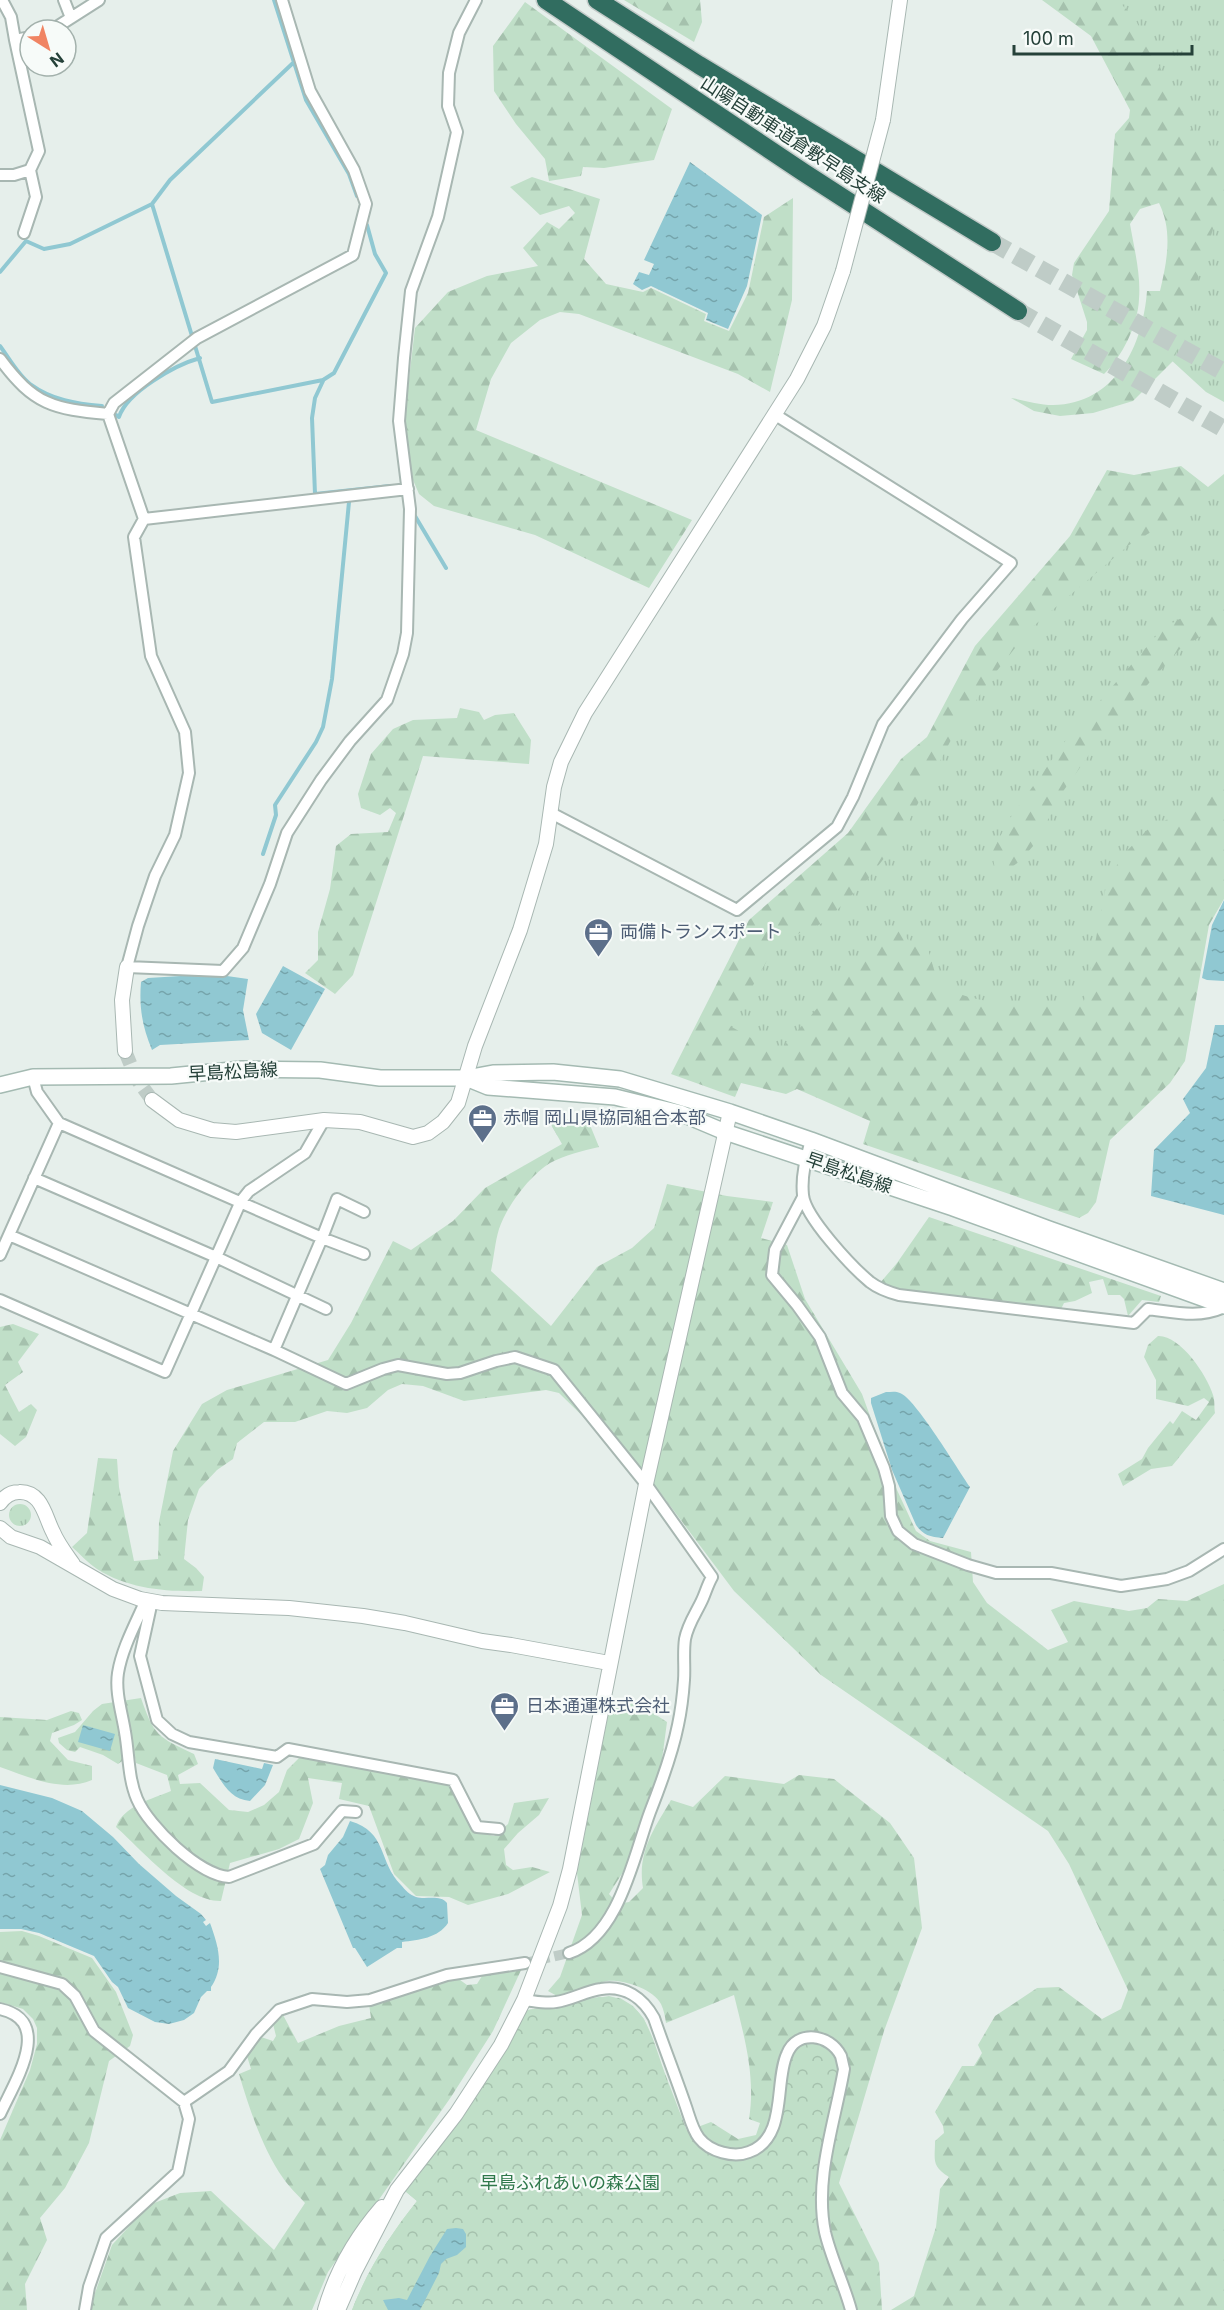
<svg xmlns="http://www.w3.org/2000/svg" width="1224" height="2310" font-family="Inter,'Noto Sans JP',sans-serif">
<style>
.grass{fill:url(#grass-tufts)}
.forest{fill:url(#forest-firs)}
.park{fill:url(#park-crowns)}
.water{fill:url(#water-ripples)}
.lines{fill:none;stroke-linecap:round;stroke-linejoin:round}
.stream{stroke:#90c8d2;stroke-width:4}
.minor-tunnel{stroke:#bfccc7;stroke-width:10;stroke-dasharray:10 5;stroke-linecap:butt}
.tertiary-tunnel{stroke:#bfccc7;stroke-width:14;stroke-dasharray:14 7;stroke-linecap:butt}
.motorway-tunnel{stroke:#bfccc7;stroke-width:18;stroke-dasharray:18 9;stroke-linecap:butt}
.minor-casing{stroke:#a8b7b2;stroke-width:14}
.tertiary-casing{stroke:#a8b7b2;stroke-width:16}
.secondary-casing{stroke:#a4bab2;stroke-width:18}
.motorway-casing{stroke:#c2cac8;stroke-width:21}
.minor{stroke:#fff;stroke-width:10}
.tertiary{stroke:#fff;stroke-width:14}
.secondary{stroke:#fff;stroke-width:15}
.motorway{stroke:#316d60;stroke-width:18}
.tertiary-bridge-casing{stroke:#a8b7b2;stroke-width:16;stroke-linecap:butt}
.tertiary-bridge{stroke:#fff;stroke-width:14}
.labels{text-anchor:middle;stroke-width:4.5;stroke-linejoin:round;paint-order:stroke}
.street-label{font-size:18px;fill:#254139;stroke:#f7fbf9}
.service-label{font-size:18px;fill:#4e5e75;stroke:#f7fbf9;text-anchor:start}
.park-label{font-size:18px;fill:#2f784b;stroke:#f7fbf9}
</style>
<defs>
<pattern id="grass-tufts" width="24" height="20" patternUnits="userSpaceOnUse" patternTransform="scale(1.5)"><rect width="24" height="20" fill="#c0dfc8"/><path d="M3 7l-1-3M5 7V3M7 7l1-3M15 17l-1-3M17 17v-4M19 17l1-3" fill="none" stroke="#a5c1ad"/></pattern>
<pattern id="forest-firs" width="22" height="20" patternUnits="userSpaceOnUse" patternTransform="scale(1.5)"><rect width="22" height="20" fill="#c0dfc8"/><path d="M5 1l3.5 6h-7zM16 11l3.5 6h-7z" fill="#a5c1ad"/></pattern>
<pattern id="park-crowns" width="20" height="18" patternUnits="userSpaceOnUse" patternTransform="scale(1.5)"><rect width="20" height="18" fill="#c0dfc8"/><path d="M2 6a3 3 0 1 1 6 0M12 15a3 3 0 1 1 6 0" fill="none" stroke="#a5c1ad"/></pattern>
<pattern id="water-ripples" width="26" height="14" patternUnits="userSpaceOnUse" patternTransform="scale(1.5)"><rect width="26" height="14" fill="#90c8d2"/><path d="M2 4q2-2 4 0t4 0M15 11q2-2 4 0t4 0" fill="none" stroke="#75a4ab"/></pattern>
</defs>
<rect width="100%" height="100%" fill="#e6efeb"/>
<path class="grass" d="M 1111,0 L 1224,0 L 1224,402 L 1206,392 L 1170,359 L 1219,192 Z
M 1224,486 L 1224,791 L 1086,1003 L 778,1056 L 726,1027 L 775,941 L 948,737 L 984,682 L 1028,627 L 1128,543 Z
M9 1515a11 11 0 1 1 22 0a11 11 0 1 1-22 0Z"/>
<path class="forest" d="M 624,0 L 700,0 L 702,22 L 694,42 Z
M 1042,0 L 1117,0 L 1134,17 L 1192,130 L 1220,169 L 1224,192 L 1174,360 L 1133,401 L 1093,413 L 1060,416 L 1034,411 L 1011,398 C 1024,400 1039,405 1053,405 C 1116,404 1143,345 1147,291 L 1160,291 C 1167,262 1173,231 1159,203 L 1140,209 L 1130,224 C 1134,248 1141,274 1139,299 C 1138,325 1122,357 1104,374 L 1071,359 L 1087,330 L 1087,322 L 1072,275 L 1074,263 L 1109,211 L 1115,134 L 1129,118 L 1130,110 L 1091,36 Z
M 525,2 L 672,109 L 654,160 L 604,168 L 583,167 L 581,176 L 549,181 L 545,159 L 516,124 L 494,91 L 493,46 Z
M 532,177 L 600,199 L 584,259 L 606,284 L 643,292 L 651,288 L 706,314 L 704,321 L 729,331 L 748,293 L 764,217 L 793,198 L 792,300 L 770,392 L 738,374 L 579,314 L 560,312 L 540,320 L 511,343 L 491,379 L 476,430 L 692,520 L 649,588 L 535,535 L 434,506 L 419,494 L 413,480 L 404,422 L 415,328 L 448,292 L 487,276 L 538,266 L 523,248 L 547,222 L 559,229 L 575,213 L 569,206 L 540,215 L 510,187 Z
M 1181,466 L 1208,487 L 1224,474 L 1224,489 L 1129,545 L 1030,629 L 988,682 L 952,738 L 900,838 L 867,880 L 825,922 L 777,943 L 730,1026 L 778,1053 L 890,925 L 902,930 L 908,940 L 927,946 L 939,986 C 985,1007 1034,1009 1084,1001 L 1107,881 L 1124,854 L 1147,830 L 1212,796 L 1224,788 L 1224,899 L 1209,925 L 1185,1061 L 1170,1083 L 1110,1140 L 1096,1202 L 1088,1213 L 1079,1218 L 863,1144 L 870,1121 L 797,1089 L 786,1094 L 741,1083 L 735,1097 L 671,1074 L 749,920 L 848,833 L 901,759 L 927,737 L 975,646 L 1070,536 L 1107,470 L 1134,475 Z
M 1224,595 L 1224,622 L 1180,649 L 1108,728 L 1064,790 L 1034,845 L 1020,861 L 1005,872 L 995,869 L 992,853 L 1008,821 L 1066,740 L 1163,628 Z
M 460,708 L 479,712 L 484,720 L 495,715 L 514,713 L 531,740 L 529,764 L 423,756 L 353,975 L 335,994 L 305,973 L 318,960 L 318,932 L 330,889 L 336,846 L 351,834 L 388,832 L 396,813 L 390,808 L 380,815 L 361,808 L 358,794 L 371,754 L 393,729 L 413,720 L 457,718 Z
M 545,1114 L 590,1125 L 599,1147 C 582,1151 565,1155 550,1163 C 529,1176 507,1206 499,1229 C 495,1242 494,1257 491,1271 L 551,1326 L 597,1267 L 632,1248 L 654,1228 L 667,1184 L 727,1196 L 773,1202 L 761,1238 L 787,1245 L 805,1299 L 862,1394 L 897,1490 L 916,1531 L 930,1541 L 971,1552 L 973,1582 L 987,1603 L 1048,1650 L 1068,1642 L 1051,1610 L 1074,1601 L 1129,1611 L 1147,1608 L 1158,1599 L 1187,1601 L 1224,1584 L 1224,2310 L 891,2310 L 914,2296 L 936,2227 L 940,2189 L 949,2177 C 931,2166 935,2160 935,2141 L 944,2133 L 943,2126 L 935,2112 L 962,2066 L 974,2066 L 982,2053 L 978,2045 L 995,2016 L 1037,1988 L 1059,1987 L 1102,2019 L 1121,2009 L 1128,1990 L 1069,1864 L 1048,1831 L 821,1675 L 734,1591 L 659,1491 L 559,1393 L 546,1390 L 464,1401 L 423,1386 L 402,1384 L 388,1390 L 367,1408 L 347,1413 L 327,1411 L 295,1422 L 264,1422 L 237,1443 L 233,1459 L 217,1470 L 199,1489 L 188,1520 L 184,1559 L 196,1568 L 204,1577 L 202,1591 C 167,1592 128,1589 97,1569 C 88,1563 80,1554 72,1547 L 87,1533 L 98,1458 L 117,1459 L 119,1487 L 134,1561 L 158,1559 L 159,1522 L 173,1451 L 202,1404 L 227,1390 L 328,1360 L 351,1323 L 393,1241 L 411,1250 L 453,1221 L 485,1188 L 562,1144 Z
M 929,1217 L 1161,1296 L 1159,1302 L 1142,1300 L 1128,1316 L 1124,1299 L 1120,1295 L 1108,1295 L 1103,1279 L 1089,1282 L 1092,1293 L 1075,1301 L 1064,1303 L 1061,1309 L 890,1289 L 880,1283 L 897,1263 Z
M 13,1324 L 39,1334 L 18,1362 L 23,1372 L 5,1385 L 19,1412 L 31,1404 L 37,1410 L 26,1437 L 15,1446 L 0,1434 L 0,1327 Z
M 1158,1336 C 1180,1335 1207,1375 1213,1395 C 1215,1400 1214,1408 1215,1413 L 1172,1466 L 1151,1469 L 1123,1486 L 1118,1474 L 1142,1459 L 1148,1448 L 1170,1421 L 1173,1424 L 1182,1411 L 1196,1420 L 1209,1402 L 1204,1398 L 1188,1406 L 1156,1399 L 1156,1380 L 1144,1357 L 1148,1345 Z
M 141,1698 C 154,1736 158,1737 194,1754 L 198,1764 L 178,1775 L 180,1784 L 200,1783 L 229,1810 L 248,1812 L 264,1805 L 279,1792 L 287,1770 L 300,1757 L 449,1781 L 474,1831 L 494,1836 L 508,1824 L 514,1803 L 549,1798 L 539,1815 L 518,1833 L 504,1849 L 506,1865 L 513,1870 L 532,1867 L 550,1872 L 508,1894 L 468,1905 L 449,1897 L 416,1896 L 394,1874 L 369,1806 L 339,1799 L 342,1783 L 308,1778 L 313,1803 L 299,1839 L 279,1849 L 230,1863 L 221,1901 C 186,1902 142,1850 116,1827 C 123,1806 152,1799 171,1791 L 167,1775 L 136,1763 L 131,1735 L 121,1736 L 125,1759 L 118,1764 L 103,1755 L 80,1747 L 75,1752 L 67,1750 L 59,1743 L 58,1738 L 75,1732 L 93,1711 L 102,1704 Z
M 636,1702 L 667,1722 L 661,1767 L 639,1827 L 632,1858 L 609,1894 L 618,1904 L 629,1902 L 643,1888 C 637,1852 654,1829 671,1800 L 693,1807 L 725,1776 L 784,1784 L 799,1775 L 834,1779 L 890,1823 L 914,1858 L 922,1928 L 884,2031 L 839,2183 L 879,2263 L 882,2310 L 352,2310 C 368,2269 390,2235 417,2201 L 405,2191 L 479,2092 L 528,2010 L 599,1997 L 620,1998 L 633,2006 L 644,2019 L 687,2131 L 711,2122 L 738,2139 L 756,2135 L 760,2123 L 749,2119 C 756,2076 744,2036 734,1995 L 666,2023 C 665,2017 664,2010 661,2004 C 653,1989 623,1979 607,1981 C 590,1984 574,1994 557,1996 L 548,1991 L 560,1977 L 582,1915 L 577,1873 L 609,1710 Z
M 71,1711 L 79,1713 L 82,1720 L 74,1725 L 52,1733 L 50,1741 L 68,1760 L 92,1766 L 92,1780 C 62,1793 29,1777 0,1767 L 0,1717 L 47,1720 Z
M 22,1931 L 39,1936 L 92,1958 L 116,1992 L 133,2035 L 130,2046 L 109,2061 L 89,2143 L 65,2188 L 40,2218 L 47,2240 L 25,2284 L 27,2310 L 0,2310 L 0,2140 L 30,2070 L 37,2044 L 37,2028 L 33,2019 L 23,2009 L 0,2002 L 0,1932 Z
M 522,1968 L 493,2031 L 451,2097 L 328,2272 L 312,2310 L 89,2310 L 112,2245 L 149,2205 L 180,2193 L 211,2191 L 274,2250 L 305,2203 C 298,2195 289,2187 283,2178 C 263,2150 249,2108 239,2074 L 251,2069 L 247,2056 L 261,2037 L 273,2041 L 276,2036 L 273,2024 L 283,2015 L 298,2043 L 339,2026 L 371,2018 L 369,2004 L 456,1977 L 467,1985 L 477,1984 L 482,1976 Z"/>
<path class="park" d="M 609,1996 C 622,1999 632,2004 640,2014 C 666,2046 673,2158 724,2158 C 730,2158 737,2155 742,2154 C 749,2152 758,2152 764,2148 C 781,2137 785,2102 786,2084 C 787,2075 786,2062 792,2053 C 807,2031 835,2045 838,2067 L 818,2196 L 847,2310 L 352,2310 C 368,2269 390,2235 417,2201 L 405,2191 L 479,2092 L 525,2012 L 528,2010 Z"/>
<path class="water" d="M 690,162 L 762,215 L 747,286 L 728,329 L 706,320 L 708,313 L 651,286 L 642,290 L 633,284 L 639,272 L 649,275 L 654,264 L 644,260 Z
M 1224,900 L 1224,981 L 1207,980 L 1202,978 L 1212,925 Z
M 283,966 L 325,989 L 291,1050 L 262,1033 L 256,1014 Z
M 213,974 L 248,979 L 243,1010 L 249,1040 L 160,1045 L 152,1050 C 142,1026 139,1007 141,982 L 148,978 Z
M 1215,1025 L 1224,1025 L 1224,1215 L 1151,1196 L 1154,1150 L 1190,1113 L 1183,1099 L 1206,1068 Z
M 886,1392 C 891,1392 896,1391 900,1393 C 915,1398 958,1470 970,1487 L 943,1538 C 930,1537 923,1535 916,1525 L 892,1470 L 871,1403 L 871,1398 Z
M 83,1725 L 115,1734 L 110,1751 L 78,1742 Z
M 215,1759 L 262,1769 L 264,1763 L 273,1765 L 265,1785 L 250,1801 C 230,1799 223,1784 213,1768 Z
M 0,1785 L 52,1798 L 82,1811 L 113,1837 L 139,1864 L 176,1896 L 201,1914 L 206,1920 L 203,1922 L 206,1926 L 210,1923 C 218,1945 225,1967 211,1987 L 211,1991 L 207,1991 L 201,1997 L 194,2013 L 184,2020 L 169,2024 L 155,2022 L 128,2008 L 118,1987 L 112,1982 L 94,1956 L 39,1933 L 21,1929 L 0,1929 Z
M 350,1821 C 388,1832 378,1862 401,1885 C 405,1890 410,1895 416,1897 C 426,1900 440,1894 447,1903 L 448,1923 C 438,1938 419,1940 402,1942 L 402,1948 L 397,1948 L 367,1967 L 355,1948 L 353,1948 L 320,1869 L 325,1865 L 328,1855 L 343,1837 Z
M 456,2228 L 463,2229 L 466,2234 L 466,2247 L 457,2255 L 446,2259 L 441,2264 L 439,2273 L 420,2310 L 388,2310 L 383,2300 L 399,2298 L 407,2300 L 430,2256 L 447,2229 Z"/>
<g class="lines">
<path class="stream" d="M 274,0 L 306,100 L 349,174 L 357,196
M 152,204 L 212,402 L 323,380 L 334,373 L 386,273 L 375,254 L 367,225
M 0,272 L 26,241 L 44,249 L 70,244 L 152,204 L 170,180 L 293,63
M 0,346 C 9,358 18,375 30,384 C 52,400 76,404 102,406
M 323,381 L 315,398 L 312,418 L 315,494 L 390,486
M 116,415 L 119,417 C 127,392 175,365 200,358
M 415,516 L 446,568
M 263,854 L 276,815 L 275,805 L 316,742 L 323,727 L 332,679 L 349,502"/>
<path class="minor-tunnel" d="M 525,1963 L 569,1953"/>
<path class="tertiary-tunnel" d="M 125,1051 L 136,1078 L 152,1100"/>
<path class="motorway-tunnel" d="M 992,242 L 1224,372
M 1018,311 L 1224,429"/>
<defs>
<path id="minor" d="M 2,0 L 11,17 L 15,40 L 30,37
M 64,0 L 71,18
M 282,0 L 310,91 L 354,170 L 366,204 L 353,255 L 197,338 L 114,403 L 108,414 L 144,519 L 134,537 L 151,656 L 185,732 L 189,773 L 175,835 L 155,876 L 138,926 L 127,967 L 223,971 L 243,948 L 270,884 L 287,833 L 321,780 L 350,741 L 387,700 L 403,654 L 407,633 L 410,509 L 399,421 L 404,358 L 411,291 L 438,217 L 457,132 L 448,106 L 449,73 L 459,33 L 476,0
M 52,30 L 99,0
M 0,175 L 14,175 L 30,170 L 39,151 L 15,40
M 24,233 L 36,197 L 30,170
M 0,359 C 34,405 53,409 108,414
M 144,519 L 408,489
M 551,813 L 737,910 L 837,827 L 853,797 L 883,724 L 962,619 L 1011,563 L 774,414
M 33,1077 L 37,1092 L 59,1123 L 322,1238 L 274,1350
M 811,1140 C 806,1158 801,1176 803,1195 C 805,1217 852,1267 870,1282 C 879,1289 888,1292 899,1295 L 1134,1323 L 1148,1309 C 1173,1312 1200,1319 1224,1307
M 34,1178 L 216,1257 L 326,1309
M 803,1197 L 775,1250 L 772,1275 L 797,1305 L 820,1337 L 842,1393 L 863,1418 L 884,1468 L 889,1486 L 891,1516 L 898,1531 L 914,1544 L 968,1565 L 996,1573 L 1051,1573 L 1121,1586 L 1167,1579 L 1189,1571 L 1224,1549
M 9,1235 L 274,1350 L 346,1384 L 383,1369 L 398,1365 L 447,1374 L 460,1373 L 496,1361 L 515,1357 L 554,1370 L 646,1484 L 712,1577 C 708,1584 706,1591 703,1598 C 697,1612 688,1623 685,1639 C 683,1653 685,1667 684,1680 C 683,1695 681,1711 678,1725 C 672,1755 661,1784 650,1812 C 634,1855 619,1937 569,1953
M 364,1254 L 322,1238 L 337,1199 L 364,1212
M 0,1255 L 59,1123
M 0,1300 L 165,1372 L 241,1201 L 249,1191 L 305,1153 L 324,1120
M 146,1600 C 136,1623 122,1648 118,1673 C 115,1692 122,1713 125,1732 C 129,1754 128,1778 137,1799 C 149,1827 199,1875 229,1877 L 314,1844 L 342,1811 L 356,1812
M 152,1601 L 140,1656 L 157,1720 L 172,1734 L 189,1742 L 277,1757 L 288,1749 L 453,1780 L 477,1827 L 499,1829
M 0,1967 L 62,1984 L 75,1996 L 94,2031 L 184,2102 L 189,2119 L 178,2172 L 106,2238 L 89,2287 L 85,2310
M 524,2000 C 534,2001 546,2004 556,2002 C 571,2000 586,1991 601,1989 C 625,1985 643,1998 654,2018 C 664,2047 675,2075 685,2104 C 689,2115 692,2129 699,2138 C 710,2152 734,2158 749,2152 C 788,2138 774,2082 787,2054 C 797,2029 830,2034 841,2056 C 842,2060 843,2065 844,2069 C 835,2122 814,2178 825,2232 C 831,2258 844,2284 851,2310
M 0,2009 C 55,2021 14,2083 0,2114
M 184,2102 L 229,2071 L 256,2034 L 279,2010 L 312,1999 L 347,2002 L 370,2000 L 447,1975 L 525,1963"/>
<path id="tertiary" d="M 883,120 L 900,0
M 125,1051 L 122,1000 L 127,967
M 152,1100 L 179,1120 L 212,1130 L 236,1132 L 324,1120 L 360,1122 L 413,1137 L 428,1133 L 443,1122 L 458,1103 L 475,1046 L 520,930 L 546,844 L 554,787 L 561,762 L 585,713 L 797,379 L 824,326 L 843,271
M 0,1503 C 5,1496 11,1492 19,1492 C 42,1491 45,1517 53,1532 C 58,1544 66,1554 73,1564
M 0,1528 L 11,1537 L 40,1547 L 113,1589 L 140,1599 L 162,1603 L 289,1608 L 363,1616 L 405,1623 L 482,1641 L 511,1645 L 609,1663
M 325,2310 C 336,2271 356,2237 382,2207
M 338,2310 L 355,2271 L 397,2190 L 456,2114 L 501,2045 L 524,2000 L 560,1906 L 570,1869 L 646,1484 L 730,1112"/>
<path id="secondary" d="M 466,1078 L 488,1087 L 615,1097 L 680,1113 L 725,1132 L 953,1208 L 1224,1306
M 0,1085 L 33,1077 L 171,1076 L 242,1069 L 320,1070 L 380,1078 L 466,1078 L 493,1073 L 553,1072 L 620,1079 L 730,1112 L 811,1140 L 1049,1229 L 1224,1291"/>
<path id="motorway" d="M 546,0 L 803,172 L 1018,311
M 597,0 L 699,65 L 992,242"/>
</defs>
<use href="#minor" class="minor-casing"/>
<use href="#tertiary" class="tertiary-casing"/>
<use href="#secondary" class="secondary-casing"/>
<use href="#motorway" class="motorway-casing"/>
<use href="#minor" class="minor"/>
<use href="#tertiary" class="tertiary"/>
<use href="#secondary" class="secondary"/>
<use href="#motorway" class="motorway"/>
<defs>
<path id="tertiary-bridge" d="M 843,271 L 883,120"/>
</defs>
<use href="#tertiary-bridge" class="tertiary-bridge-casing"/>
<use href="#tertiary-bridge" class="tertiary-bridge"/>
</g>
<defs>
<symbol id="office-pin" viewBox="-11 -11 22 30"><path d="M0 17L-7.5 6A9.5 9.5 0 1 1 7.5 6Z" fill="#5c6f8a" stroke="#f7fbf9"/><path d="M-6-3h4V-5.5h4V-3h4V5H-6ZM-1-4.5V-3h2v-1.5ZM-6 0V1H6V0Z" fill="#fff"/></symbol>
</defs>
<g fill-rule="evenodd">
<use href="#office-pin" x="582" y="916" width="33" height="45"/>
<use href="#office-pin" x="466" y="1102" width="33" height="45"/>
<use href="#office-pin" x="488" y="1690" width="33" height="45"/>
</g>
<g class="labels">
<g class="street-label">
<text transform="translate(793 140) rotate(33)" y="6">山陽自動車道倉敷早島支線</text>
<text transform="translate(233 1072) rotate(-3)" y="6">早島松島線</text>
<text transform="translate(849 1173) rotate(19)" y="6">早島松島線</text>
</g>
<g class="service-label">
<text x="620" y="938">両備トランスポート</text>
<text x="503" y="1124">赤帽 岡山県協同組合本部</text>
<text x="526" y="1712">日本通運株式会社</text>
</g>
<g class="park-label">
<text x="570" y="2189">早島ふれあいの森公園</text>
</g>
</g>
<g transform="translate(48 48) rotate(143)"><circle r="28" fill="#f7fbf9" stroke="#a3b1ac" stroke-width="1.5"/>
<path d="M0-4.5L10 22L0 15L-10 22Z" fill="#f08463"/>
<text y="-9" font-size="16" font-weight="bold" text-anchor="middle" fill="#254139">N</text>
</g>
<path d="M1014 45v9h178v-9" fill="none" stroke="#254139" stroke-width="3"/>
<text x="1023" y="45" font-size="18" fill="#254139" stroke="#f7fbf9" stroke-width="4.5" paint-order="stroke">100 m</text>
</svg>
